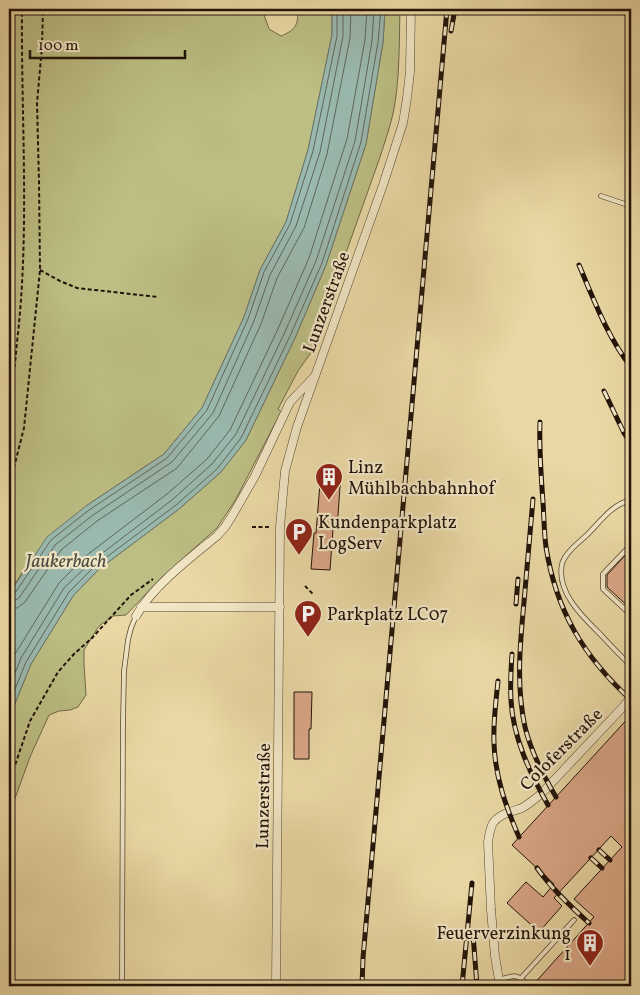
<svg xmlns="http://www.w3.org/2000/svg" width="640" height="995" font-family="Vollkorn,serif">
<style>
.green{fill:#bcbe83;stroke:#6f6846}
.water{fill:#9ab9af;stroke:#6a776d}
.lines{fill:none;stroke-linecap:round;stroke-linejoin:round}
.shore{stroke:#5e665c;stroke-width:1}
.building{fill:#dba787;stroke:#221309}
.lane-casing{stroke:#544430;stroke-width:5.5}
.street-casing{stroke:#544430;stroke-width:9}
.path{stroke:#221309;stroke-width:2;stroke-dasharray:4 2.5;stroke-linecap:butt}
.lane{stroke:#f1e6c5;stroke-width:4}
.street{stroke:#f1e6c5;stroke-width:8}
.rail-casing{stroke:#221309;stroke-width:5}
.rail{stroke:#f1e6c5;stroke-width:3;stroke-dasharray:9;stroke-linecap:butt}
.labels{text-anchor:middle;stroke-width:4.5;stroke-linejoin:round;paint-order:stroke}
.street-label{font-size:18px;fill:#221309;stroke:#f1e6c5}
.poi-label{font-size:18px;fill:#221309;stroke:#f1e6c5;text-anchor:start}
.water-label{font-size:19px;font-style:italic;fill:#4c4d43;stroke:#f1e6c5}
</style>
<rect width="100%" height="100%" fill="#ead9a6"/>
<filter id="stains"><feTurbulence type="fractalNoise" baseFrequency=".004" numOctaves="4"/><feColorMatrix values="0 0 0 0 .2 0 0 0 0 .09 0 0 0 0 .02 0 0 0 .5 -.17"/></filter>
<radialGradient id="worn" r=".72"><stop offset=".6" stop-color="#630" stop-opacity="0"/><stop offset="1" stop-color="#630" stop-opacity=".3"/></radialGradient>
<path class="green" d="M 10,9 L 262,9 L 269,29 L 281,36 C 296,30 299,24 297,9 L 332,9 L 332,35 L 308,150 L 286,222 L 260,270 L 244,317 L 202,408 L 164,454 L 86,506 L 23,571 L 9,594 L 9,293 L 12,238 L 9,120 Z
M 385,9 L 400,9 C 399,44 400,80 393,114 C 389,130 384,145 379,160 L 310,354 L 298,371 L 278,409 L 281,412 L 236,499 L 217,528 L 162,577 L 126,615 L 113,616 L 99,626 L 84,650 L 84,664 L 86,695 L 78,707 L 70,710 L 59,711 L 49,715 L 30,757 L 9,815 L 9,718 L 31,664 L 73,596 L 99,569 L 179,509 L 221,472 L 246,440 L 295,338 L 326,265 L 366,144 L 383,42 Z"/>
<path class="water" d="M 9,9 L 10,9 L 9,120 L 12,238 L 9,293 Z
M 332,9 L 385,9 L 383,42 L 366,144 L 326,265 L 295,338 L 246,440 L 221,472 L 179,509 L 99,569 L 73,596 L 31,664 L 9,718 L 9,594 L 47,537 L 86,506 L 164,454 L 202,408 L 244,317 L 260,270 L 286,222 L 308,150 L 332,35 Z"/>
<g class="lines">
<path class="shore" d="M 9,595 L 12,595 L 15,593 L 51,540 L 89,510 L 167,458 L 207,410 L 248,319 L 264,272 L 290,224 L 313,151 L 337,36 L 337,9
M 9,602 L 14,601 L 19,598 L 55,545 L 93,515 L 172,462 L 213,413 L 254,321 L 270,275 L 296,226 L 320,152 L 343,36 L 343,9
M 9,609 L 17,608 L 25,602 L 61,550 L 97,521 L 177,468 L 219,416 L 261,324 L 277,278 L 304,228 L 327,154 L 350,38 L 351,9
M 9,668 L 15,654 L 59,583 L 87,555 L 167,494 L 207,459 L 230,430 L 277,331 L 309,258 L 347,139 L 365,40 L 367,9
M 9,688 L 21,658 L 64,588 L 92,561 L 172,500 L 212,464 L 236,434 L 284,334 L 316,261 L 355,141 L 372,41 L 374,9
M 9,704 L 26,662 L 69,592 L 96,565 L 176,505 L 217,469 L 241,438 L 290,336 L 322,263 L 361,142 L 378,42 L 381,9"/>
</g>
<path class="building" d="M 321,471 L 341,473 L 337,529 L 333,529 L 330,570 L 311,569 L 314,533 L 316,533 Z
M 631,549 L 631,609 L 607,587 L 607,575 Z
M 294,692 L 312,692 L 311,729 L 309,729 L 309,759 L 294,759 Z
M 631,715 L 631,986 L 532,986 L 594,917 L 574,899 L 622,847 L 611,836 L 554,898 L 562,906 L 539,932 L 507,903 L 526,882 L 543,897 L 554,884 L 512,845 Z"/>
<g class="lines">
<defs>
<path id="lane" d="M 601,196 L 631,206
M 631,500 C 612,504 600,522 587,535 C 578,543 565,553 562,564 C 556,593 584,618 602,636 C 611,646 621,656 631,666
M 631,539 L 627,549 L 603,574 L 603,589 L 631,615
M 521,978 L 574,920
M 499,980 C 513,975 518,973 528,986
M 122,986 L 123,721 L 124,671 L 128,640 L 131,628 L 136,616"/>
<path id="street" d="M 141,607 L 280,607
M 136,616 C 153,586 190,558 217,536 L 225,527 L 232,516 L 255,476 L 290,402 L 315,376
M 276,986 L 280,527 L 285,471 L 297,427 L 383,185 L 403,123 L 407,98 L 410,72 L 411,9
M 500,986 L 495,956 L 491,910 L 488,842 C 489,836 490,828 493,823 C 500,813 512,812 522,808 C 529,804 535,799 541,794 L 623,707 L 631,697"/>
</defs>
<use href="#lane" class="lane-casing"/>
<use href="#street" class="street-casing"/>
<path class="path" d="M 40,270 L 60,281 L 77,288 L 158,297
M 9,406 C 13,385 15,364 17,342 C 30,232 21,120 22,9
M 9,487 L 24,428 L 40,270 L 39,182 L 37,103 L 42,47 L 43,9
M 252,527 L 270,527
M 305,586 L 313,594
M 9,783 L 30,721 L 58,672 L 74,654 L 92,638 L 131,595 L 153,579"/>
<use href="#lane" class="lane"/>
<use href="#street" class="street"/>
<defs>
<path id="rail" d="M 451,31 L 455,9
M 579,265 C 594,300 607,336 631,367
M 604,391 L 624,433 L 631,444
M 540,422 C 539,449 541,475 543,502 C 544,517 544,532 546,547 C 556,611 584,657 631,700
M 533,499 C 530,534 527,568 524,602 C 520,644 516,686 525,727 C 531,752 543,775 556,797
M 516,604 L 518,579
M 512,654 C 511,669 510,685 511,700 C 513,738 530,773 548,805
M 498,681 C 496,701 493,722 494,743 C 495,777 506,807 519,837
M 599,850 L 610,860
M 591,858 L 602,868
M 537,868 C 552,889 570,906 589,923
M 473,934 L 477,986
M 362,986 L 363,958 L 447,9
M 462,986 L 472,883"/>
</defs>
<use href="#rail" class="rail-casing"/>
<use href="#rail" class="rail"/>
</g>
<defs>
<symbol id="building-pin" viewBox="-11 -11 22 30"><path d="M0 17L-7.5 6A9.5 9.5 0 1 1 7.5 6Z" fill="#8f2418" stroke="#f1e6c5"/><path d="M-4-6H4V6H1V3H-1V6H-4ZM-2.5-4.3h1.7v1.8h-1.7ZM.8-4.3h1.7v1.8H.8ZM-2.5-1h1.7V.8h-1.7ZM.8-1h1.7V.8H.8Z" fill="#fff"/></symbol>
<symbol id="parking-pin" viewBox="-11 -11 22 30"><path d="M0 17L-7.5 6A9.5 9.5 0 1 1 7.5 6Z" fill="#8f2418" stroke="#f1e6c5"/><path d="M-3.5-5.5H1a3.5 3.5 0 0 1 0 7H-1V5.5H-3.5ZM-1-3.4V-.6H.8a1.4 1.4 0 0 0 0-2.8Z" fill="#fff"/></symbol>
</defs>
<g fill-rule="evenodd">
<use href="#building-pin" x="313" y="461" width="32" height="43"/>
<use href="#parking-pin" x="283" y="516" width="32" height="43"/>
<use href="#parking-pin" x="292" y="598" width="32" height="43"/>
<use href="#building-pin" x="574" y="927" width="32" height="43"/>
</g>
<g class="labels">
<g class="street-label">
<text transform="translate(326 302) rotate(-70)" y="6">Lunzerstraße</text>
<text transform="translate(561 749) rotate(-45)" y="6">Coloferstraße</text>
<text transform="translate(263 796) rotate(-89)" y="6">Lunzerstraße</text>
</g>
<g class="poi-label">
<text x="348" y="473">Linz<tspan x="348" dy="21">Mühlbachbahnhof</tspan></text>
<text x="318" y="528">Kundenparkplatz<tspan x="318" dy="21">LogServ</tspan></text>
<text x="327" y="620">Parkplatz LC07</text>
<text x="571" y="939" text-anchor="end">Feuerverzinkung<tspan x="571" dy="21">1</tspan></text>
</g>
<g class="water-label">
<text x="66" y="567">Jaukerbach</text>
</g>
</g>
<rect width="640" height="995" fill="none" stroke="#ead9a6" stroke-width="30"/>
<rect x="10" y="10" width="620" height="975" fill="none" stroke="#221309" stroke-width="2.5"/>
<rect x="15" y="15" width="610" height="965" fill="none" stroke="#221309"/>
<path d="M30 50v8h155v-8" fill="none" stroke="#221309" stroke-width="2.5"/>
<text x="38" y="50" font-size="15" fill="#221309" stroke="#f1e6c5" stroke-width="4" paint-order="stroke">100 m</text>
<rect width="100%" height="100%" filter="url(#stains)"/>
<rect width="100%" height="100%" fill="url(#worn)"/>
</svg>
